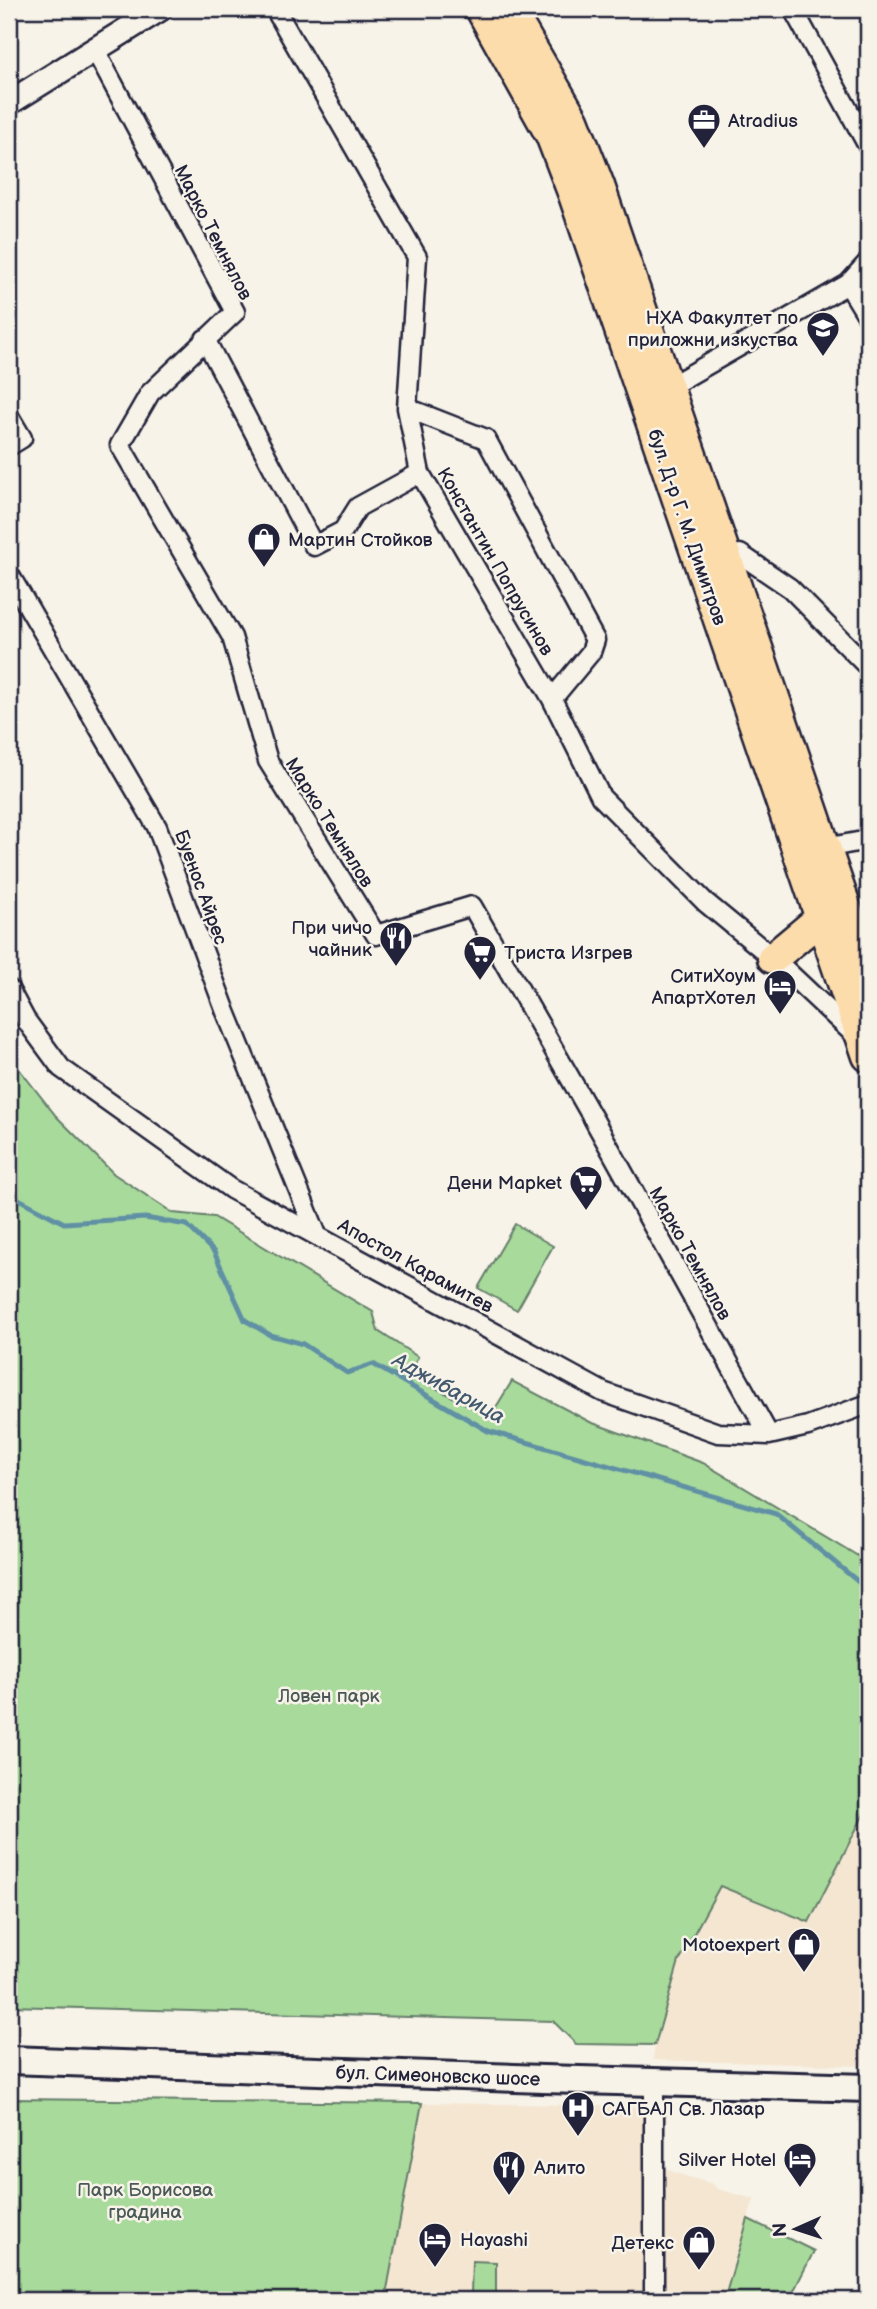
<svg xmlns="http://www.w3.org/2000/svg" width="877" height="2309" font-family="'Balsamiq Sans',sans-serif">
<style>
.built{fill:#f5e6d2}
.green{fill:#a8da9b;stroke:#657e6b;stroke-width:2}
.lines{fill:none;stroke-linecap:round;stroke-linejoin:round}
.stream{stroke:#6190a4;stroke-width:5}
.minor-casing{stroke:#22223b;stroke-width:23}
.tertiary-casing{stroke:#22223b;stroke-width:28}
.secondary-casing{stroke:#22223b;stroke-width:32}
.primary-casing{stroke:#22223b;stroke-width:35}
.minor{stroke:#f7f3e8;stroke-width:18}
.tertiary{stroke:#f7f3e8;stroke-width:23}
.secondary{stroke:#f7f3e8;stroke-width:26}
.primary{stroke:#fddcac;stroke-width:30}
.labels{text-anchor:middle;stroke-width:5;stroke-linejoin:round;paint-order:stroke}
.poi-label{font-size:19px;fill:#22223b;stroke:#f7f3e8;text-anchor:end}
.street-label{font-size:19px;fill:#22223b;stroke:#f7f3e8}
.park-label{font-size:19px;fill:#4a5958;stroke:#f7f3e8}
.water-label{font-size:21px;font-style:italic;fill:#425970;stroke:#f7f3e8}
</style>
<rect width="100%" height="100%" fill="#f7f3e8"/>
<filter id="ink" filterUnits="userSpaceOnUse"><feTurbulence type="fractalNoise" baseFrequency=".0143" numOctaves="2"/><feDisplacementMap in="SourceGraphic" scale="14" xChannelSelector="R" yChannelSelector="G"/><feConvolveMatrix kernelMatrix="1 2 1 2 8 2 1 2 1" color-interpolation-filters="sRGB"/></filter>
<g filter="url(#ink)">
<path class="built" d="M 868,1806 L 868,2066 L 653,2060 L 655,2045 L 679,1961 L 720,1886 L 809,1922 Z
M 422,2103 L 668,2106 L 662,2166 L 675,2173 L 713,2184 L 717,2189 L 754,2199 L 724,2300 L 385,2300 Z"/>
<path class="green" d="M 9,1056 L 56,1116 L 114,1174 L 173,1213 L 214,1217 L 373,1312 L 378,1331 L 418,1357 L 410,1374 L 490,1417 L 512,1381 L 590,1422 L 703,1463 L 868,1562 L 868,1806 L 809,1922 L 720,1886 L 679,1961 L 655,2045 L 576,2044 L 553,2021 L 9,2006 Z
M 515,1224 L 553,1246 L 517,1310 L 478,1288 Z
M 9,2099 L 422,2103 L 385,2300 L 9,2300 Z
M 748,2219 L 814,2251 L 789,2300 L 724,2300 Z
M 472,2261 L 496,2262 L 496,2295 L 471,2294 Z"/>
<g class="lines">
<path class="stream" d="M 9,1194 L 64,1223 L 145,1218 L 187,1225 L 214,1252 L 245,1320 L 270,1335 L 303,1344 L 347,1373 L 373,1364 L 488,1431 L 776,1514 L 861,1584 L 868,1596"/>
<defs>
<path id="minor" d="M 275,9 L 417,257 L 407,408 L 420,473 L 552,699 L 601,797 L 705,902 L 773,958 L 857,1037
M 793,9 L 868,146
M 95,50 L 235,312 L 150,393 L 120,445 L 232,637 L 268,761 L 376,935 L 472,906 L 594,1120 L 769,1435
M 848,284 L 868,317
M 205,339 L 314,546 L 343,531 L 358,507 L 420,473
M 667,388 L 848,284 L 868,262
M 407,408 L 486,439 L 595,640 L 591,652 L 552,699
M 9,416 L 22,438 L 9,446
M 726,559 L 740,554 L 790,588 L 868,667
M 9,574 L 157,827 L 226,1012 L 317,1235
M 825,848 L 868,840
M 9,989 L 25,1019 L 61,1068 L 231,1189 L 603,1392 L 718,1433 L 769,1435 L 808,1426 L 868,1404
M 654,2300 L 654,2081"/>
<path id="tertiary" d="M 9,103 L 160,9"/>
<path id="secondary" d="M 9,2060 L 543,2079 L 868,2088"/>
<path id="primary" d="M 481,9 L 551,135 L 574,195 L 868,1056
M 509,9 L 573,120 L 599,186 L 868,973
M 773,958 L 821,918"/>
</defs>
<use href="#minor" class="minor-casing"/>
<use href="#tertiary" class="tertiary-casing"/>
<use href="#secondary" class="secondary-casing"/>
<use href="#primary" class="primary-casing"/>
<use href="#minor" class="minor"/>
<use href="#tertiary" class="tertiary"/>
<use href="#secondary" class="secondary"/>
<use href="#primary" class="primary"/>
</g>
</g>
<defs>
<symbol id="office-pin" viewBox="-11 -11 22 30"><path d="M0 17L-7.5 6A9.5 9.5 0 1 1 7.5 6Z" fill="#22223b" stroke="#f7f3e8"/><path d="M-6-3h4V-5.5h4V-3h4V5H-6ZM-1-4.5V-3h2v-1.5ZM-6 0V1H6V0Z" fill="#fff"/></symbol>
<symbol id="university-pin" viewBox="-11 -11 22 30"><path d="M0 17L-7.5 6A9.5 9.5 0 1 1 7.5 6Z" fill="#22223b" stroke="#f7f3e8"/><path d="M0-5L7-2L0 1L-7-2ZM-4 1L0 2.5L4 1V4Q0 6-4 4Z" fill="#fff"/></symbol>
<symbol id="shop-pin" viewBox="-11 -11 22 30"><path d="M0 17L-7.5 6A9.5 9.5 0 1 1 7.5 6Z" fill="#22223b" stroke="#f7f3e8"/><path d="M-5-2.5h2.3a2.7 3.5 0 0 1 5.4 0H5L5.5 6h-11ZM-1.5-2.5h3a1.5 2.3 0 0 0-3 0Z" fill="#fff"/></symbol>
<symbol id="restaurant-pin" viewBox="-11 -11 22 30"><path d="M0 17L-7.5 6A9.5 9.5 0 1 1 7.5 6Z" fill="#22223b" stroke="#f7f3e8"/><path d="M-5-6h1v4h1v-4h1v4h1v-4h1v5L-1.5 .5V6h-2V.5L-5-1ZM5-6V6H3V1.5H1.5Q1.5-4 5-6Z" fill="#fff"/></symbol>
<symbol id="supermarket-pin" viewBox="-11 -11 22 30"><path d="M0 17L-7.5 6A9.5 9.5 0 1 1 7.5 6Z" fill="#22223b" stroke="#f7f3e8"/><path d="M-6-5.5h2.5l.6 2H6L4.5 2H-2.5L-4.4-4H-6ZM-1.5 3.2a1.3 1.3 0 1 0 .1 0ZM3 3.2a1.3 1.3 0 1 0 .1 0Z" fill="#fff"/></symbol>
<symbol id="hotel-pin" viewBox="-11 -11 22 30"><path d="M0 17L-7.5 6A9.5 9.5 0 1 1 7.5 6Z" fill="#22223b" stroke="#f7f3e8"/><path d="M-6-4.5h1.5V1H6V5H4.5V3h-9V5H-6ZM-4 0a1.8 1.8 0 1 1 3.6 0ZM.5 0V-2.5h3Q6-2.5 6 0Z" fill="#fff"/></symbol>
<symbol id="hospital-pin" viewBox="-11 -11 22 30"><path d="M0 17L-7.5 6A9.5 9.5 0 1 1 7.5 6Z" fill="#22223b" stroke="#f7f3e8"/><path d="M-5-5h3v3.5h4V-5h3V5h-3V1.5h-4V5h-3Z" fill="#fff"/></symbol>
</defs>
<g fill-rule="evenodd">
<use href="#office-pin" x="685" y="101" width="38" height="52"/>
<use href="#university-pin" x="804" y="309" width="38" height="52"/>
<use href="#shop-pin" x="245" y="520" width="38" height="52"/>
<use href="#restaurant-pin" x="377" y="919" width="38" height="52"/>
<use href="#supermarket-pin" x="461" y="933" width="38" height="52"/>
<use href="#hotel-pin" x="761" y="967" width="38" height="52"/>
<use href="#supermarket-pin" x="567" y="1163" width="38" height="52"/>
<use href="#shop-pin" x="785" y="1925" width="38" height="52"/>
<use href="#hospital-pin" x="559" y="2089" width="38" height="52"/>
<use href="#hotel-pin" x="781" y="2140" width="38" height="52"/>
<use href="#restaurant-pin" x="490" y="2148" width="38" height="52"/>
<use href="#hotel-pin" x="416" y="2220" width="38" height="52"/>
<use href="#shop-pin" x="680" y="2223" width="38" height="52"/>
</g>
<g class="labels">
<g class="poi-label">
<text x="728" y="127" text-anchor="start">Atradius</text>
<text x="798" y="324">НХА Факултет по<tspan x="798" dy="22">приложни изкуства</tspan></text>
<text x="288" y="546" text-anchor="start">Мартин Стойков</text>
<text x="372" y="934">При чичо<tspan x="372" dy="22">чайник</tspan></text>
<text x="504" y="959" text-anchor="start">Триста Изгрев</text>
<text x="756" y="982">СитиХоум<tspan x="756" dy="22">АпартХотел</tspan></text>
<text x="562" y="1189">Дени Mapket</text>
<text x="780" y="1951">Motoexpert</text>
<text x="602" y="2115" text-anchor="start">САГБАЛ Св. Лазар</text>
<text x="776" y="2166">Silver Hotel</text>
<text x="534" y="2174" text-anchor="start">Алито</text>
<text x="460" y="2246" text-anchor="start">Hayashi</text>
<text x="674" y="2249">Детекс</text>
</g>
<g class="street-label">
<text transform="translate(214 232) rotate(63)" y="7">Марко Темнялов</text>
<text transform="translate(688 527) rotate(71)" y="7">бул. Д-р Г. М. Димитров</text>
<text transform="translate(496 561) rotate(60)" y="7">Константин Попрусинов</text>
<text transform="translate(330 822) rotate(58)" y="7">Марко Темнялов</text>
<text transform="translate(202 887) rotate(70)" y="7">Буенос Айрес</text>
<text transform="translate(691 1253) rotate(61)" y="7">Марко Темнялов</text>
<text transform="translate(416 1265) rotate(29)" y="7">Апостол Карамитев</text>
<text transform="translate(438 2075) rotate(2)" y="7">бул. Симеоновско шосе</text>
</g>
<g class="park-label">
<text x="329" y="1702">Ловен парк</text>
<text x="145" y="2196">Парк Борисова<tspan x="145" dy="22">градина</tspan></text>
</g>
<g class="water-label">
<text transform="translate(449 1388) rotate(29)" y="7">Аджибарица</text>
</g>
</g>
<rect width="877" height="2309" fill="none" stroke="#f7f3e8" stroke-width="35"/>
<rect x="18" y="18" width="842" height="2274" fill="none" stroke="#22223b" stroke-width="2.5" filter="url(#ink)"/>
<g transform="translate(796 2229) rotate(267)" stroke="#f7f3e8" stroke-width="5" paint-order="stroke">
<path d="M0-5L12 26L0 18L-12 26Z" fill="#22223b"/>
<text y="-10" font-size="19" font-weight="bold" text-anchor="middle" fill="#22223b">N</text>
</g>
</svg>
